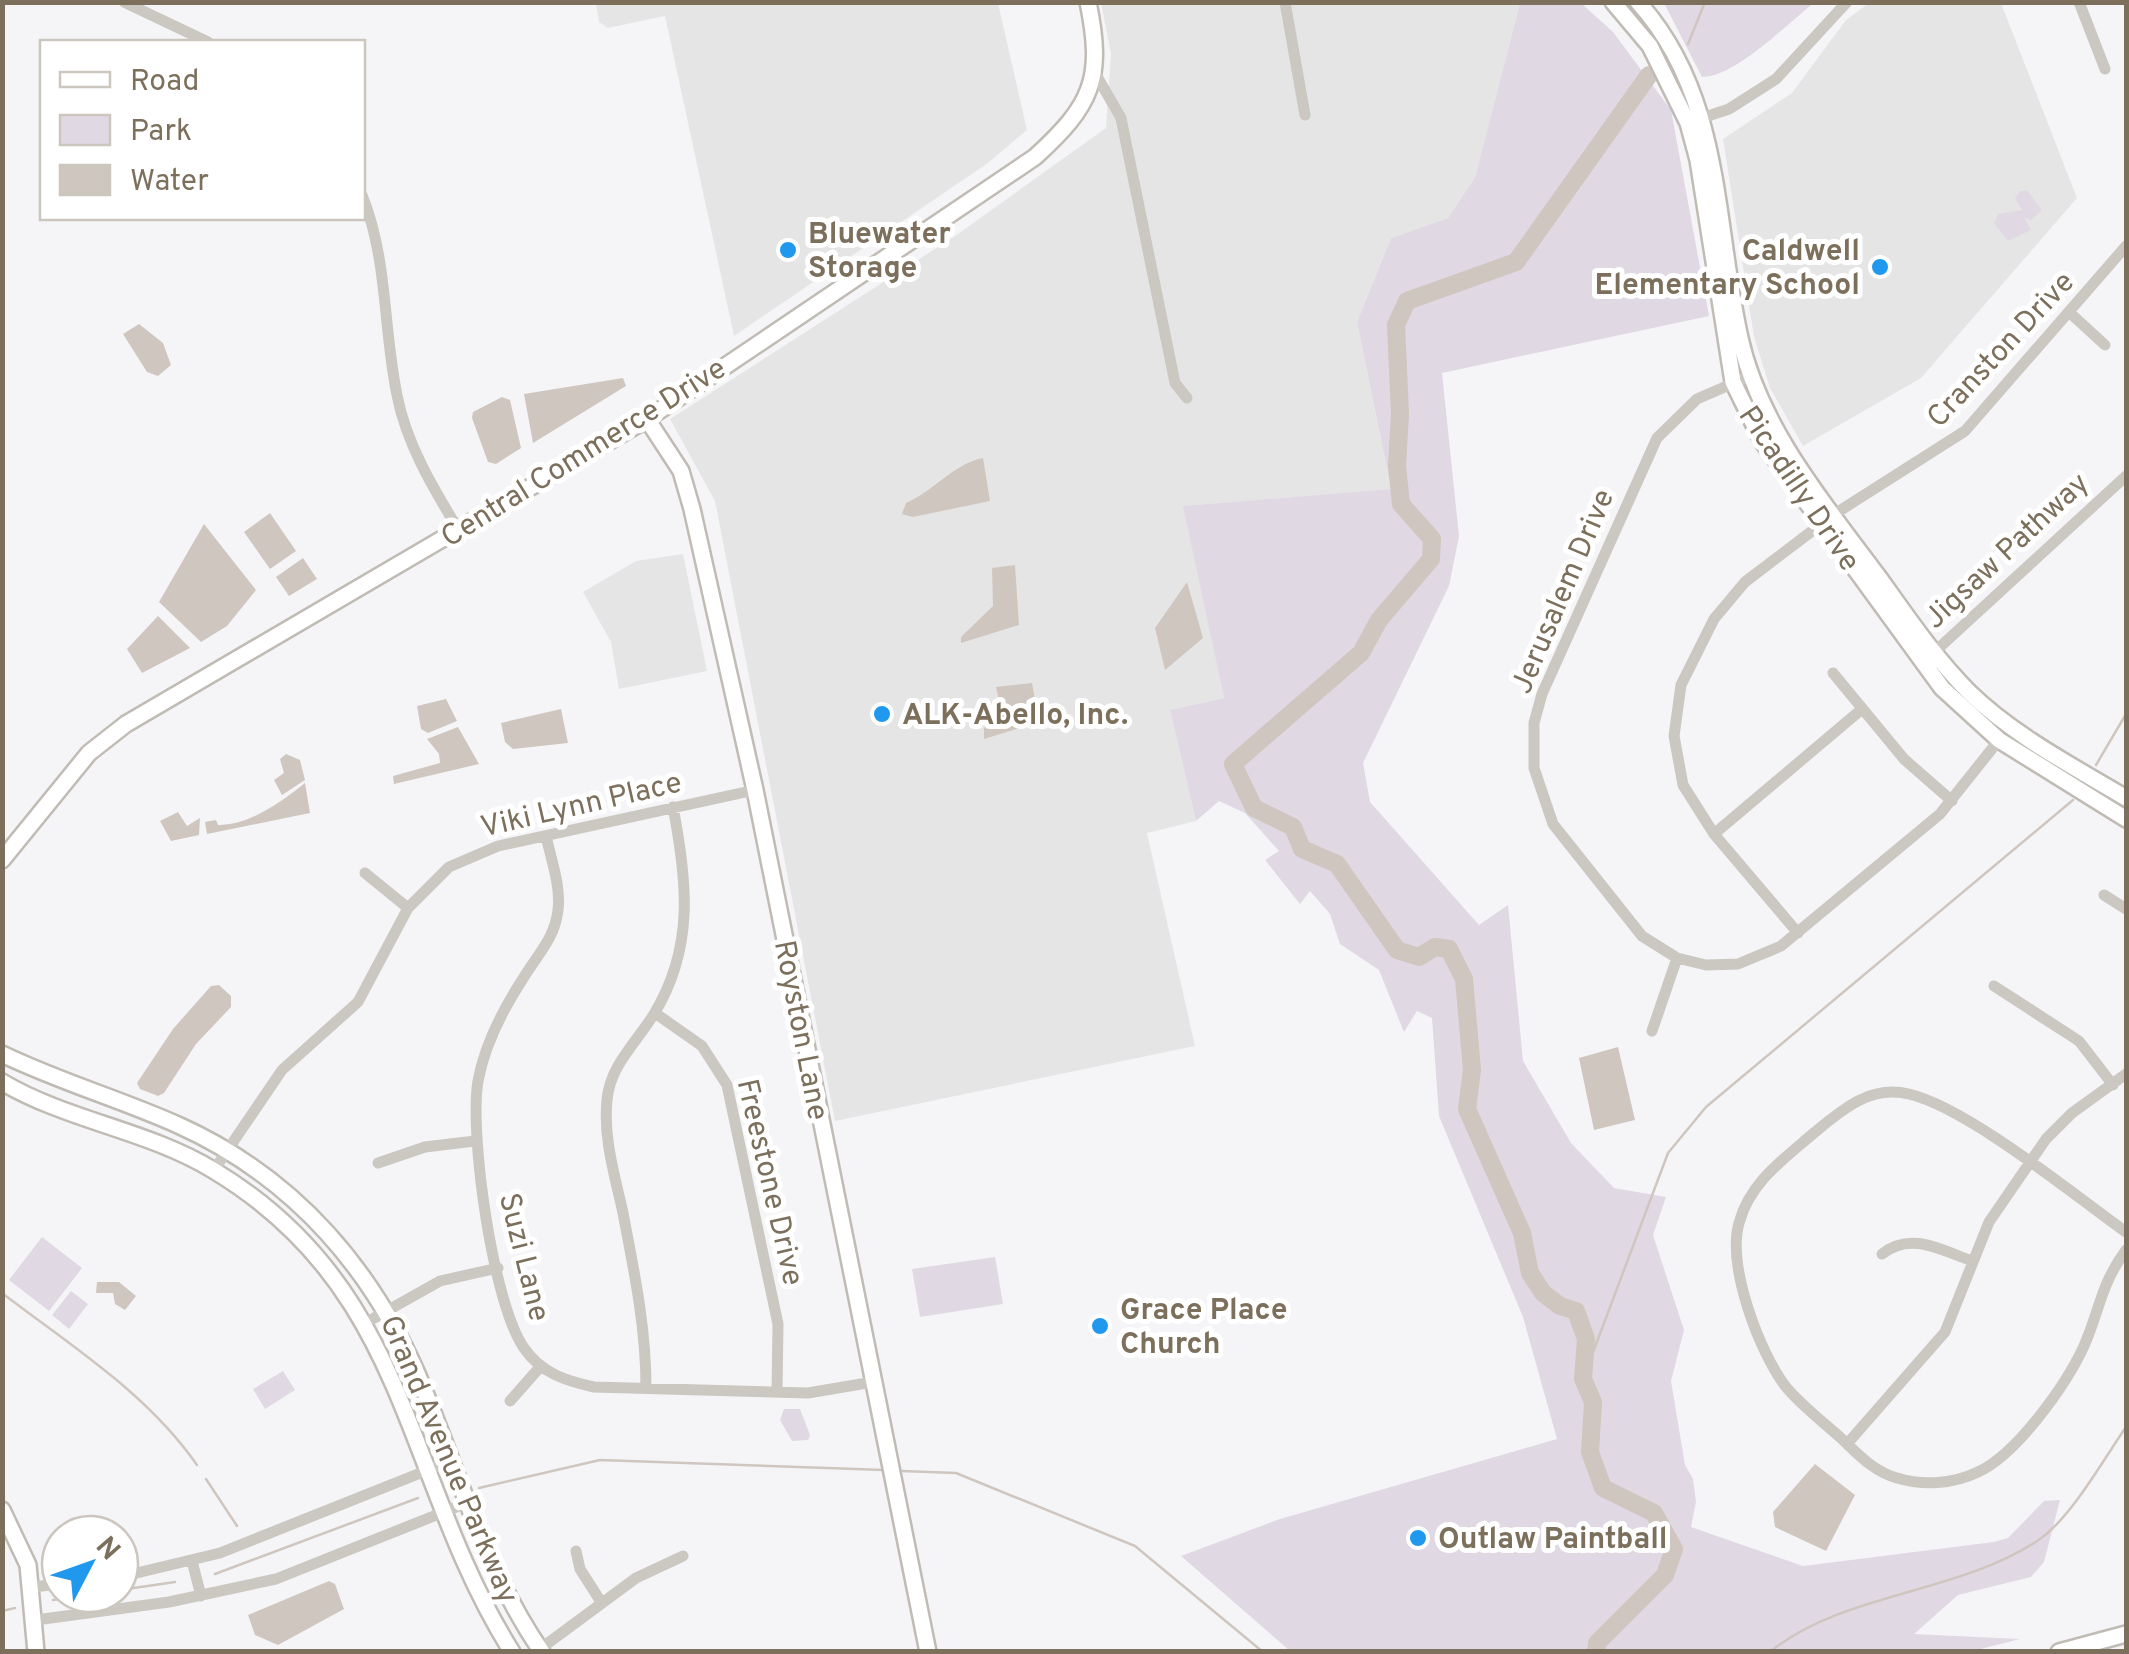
<svg xmlns="http://www.w3.org/2000/svg" width="2129" height="1654" font-family="Overpass,sans-serif">
<style>
.built{fill:#e6e5e6}
.green{fill:#e0d8e2}
.water{fill:#cfc6bf}
.lines{fill:none;stroke-linecap:round;stroke-linejoin:round}
.stream{stroke:#cfc6bf;stroke-width:2.5}
.river{stroke:#cfc6bf;stroke-width:18}
.secondary-casing{stroke:#c0bcb5;stroke-width:20}
.street{stroke:#cbc8c2;stroke-width:11}
.secondary{stroke:#fff;stroke-width:15}
.poi-dot{fill:#1f98ee;stroke:#fff;stroke-width:4}
.labels{text-anchor:middle;stroke-width:10;stroke-linejoin:round;paint-order:stroke}
.poi-label{font-size:30px;font-weight:bold;fill:#7c705d;stroke:#fff;text-anchor:start}
.street-label{font-size:30px;fill:#7c705d;stroke:#fff}
</style>
<rect width="100%" height="100%" fill="#f5f5f8"/>
<path class="built" d="M 596,3 L 998,3 L 1027,130 L 988,163 L 734,336 L 665,16 L 608,28 L 599,22 Z
M 1101,3 L 1520,3 L 1475,177 L 1448,218 L 1391,238 L 1357,322 L 1391,490 L 1184,506 L 1224,698 L 1170,710 L 1196,821 L 1147,833 L 1195,1046 L 835,1121 L 715,501 L 670,419 L 955,236 L 1106,128 L 1111,54 Z
M 1869,3 L 2001,3 L 2077,198 L 1921,378 L 1803,446 L 1770,388 L 1754,337 L 1723,139 L 1792,93 L 1846,20 Z
M 683,554 L 707,671 L 619,689 L 611,642 L 583,592 L 636,561 Z"/>
<path class="green" d="M 1520,3 L 1581,3 L 1613,32 L 1671,110 L 1709,316 L 1442,373 L 1459,536 L 1449,586 L 1363,763 L 1370,802 L 1479,925 L 1508,905 L 1523,1061 L 1571,1143 L 1614,1188 L 1666,1197 L 1653,1235 L 1684,1330 L 1671,1381 L 1685,1465 L 1693,1479 L 1696,1502 L 1691,1527 L 1803,1566 L 1994,1542 L 2008,1538 L 2044,1501 L 2060,1500 L 2044,1562 L 2031,1577 L 1958,1595 L 1914,1634 L 2020,1639 L 1969,1652 L 1290,1651 L 1181,1556 L 1280,1519 L 1557,1439 L 1523,1317 L 1439,1116 L 1432,1018 L 1417,1011 L 1404,1032 L 1379,970 L 1340,944 L 1330,914 L 1310,891 L 1300,904 L 1265,860 L 1279,851 L 1245,813 L 1219,801 L 1196,821 L 1170,710 L 1224,698 L 1183,506 L 1391,489 L 1357,322 L 1391,238 L 1448,218 L 1475,177 Z
M 1664,3 L 1814,3 C 1788,23 1735,77 1702,77 Z
M 2027,190 L 2042,210 L 2031,220 L 2024,217 L 2031,230 L 2008,241 L 1994,223 L 1998,214 L 2022,210 L 2015,198 L 2020,191 Z
M 42,1237 L 82,1268 L 49,1311 L 9,1280 Z
M 995,1257 L 1003,1304 L 920,1317 L 912,1269 Z
M 71,1291 L 88,1304 L 69,1329 L 52,1315 Z
M 283,1371 L 295,1390 L 265,1409 L 253,1389 Z
M 784,1409 L 800,1409 L 810,1435 L 808,1440 L 792,1441 L 780,1420 Z"/>
<path class="water" d="M 139,324 L 163,343 L 171,365 L 158,376 L 147,372 L 123,334 Z
M 623,378 L 626,386 L 533,443 L 524,394 Z
M 502,397 L 510,400 L 521,448 L 496,464 L 488,462 L 472,418 L 473,412 Z
M 983,458 L 990,501 L 913,517 L 902,514 L 906,503 C 934,491 953,464 983,458 Z
M 270,513 L 296,551 L 270,569 L 244,532 Z
M 204,524 L 256,590 L 227,626 L 201,642 L 159,602 Z
M 303,558 L 317,579 L 289,596 L 276,577 Z
M 1015,565 L 1019,625 L 961,643 L 961,637 L 993,606 L 992,568 Z
M 1187,582 L 1203,638 L 1165,670 L 1155,628 Z
M 158,616 L 190,648 L 142,673 L 127,649 Z
M 1032,683 L 1039,722 L 984,739 L 984,728 L 1001,709 L 996,687 Z
M 446,699 L 457,721 L 428,733 L 421,729 L 417,706 Z
M 561,709 L 568,743 L 513,749 L 505,742 L 501,723 Z
M 458,727 L 479,764 L 394,784 L 393,776 L 440,763 L 439,754 L 427,739 Z
M 286,754 L 300,760 L 305,780 L 282,795 L 274,780 L 284,773 L 280,759 Z
M 305,783 L 310,813 L 207,834 L 205,822 L 216,820 L 218,825 C 250,825 281,802 305,783 Z
M 178,812 L 187,826 L 200,818 L 199,835 L 171,841 L 160,821 Z
M 219,985 L 231,996 L 231,1007 L 196,1044 L 164,1093 L 158,1096 L 140,1089 L 137,1083 L 173,1029 L 211,986 Z
M 1618,1047 L 1635,1120 L 1594,1130 L 1579,1058 Z
M 97,1282 L 119,1282 L 136,1296 L 125,1310 L 115,1304 L 113,1293 L 96,1293 Z
M 1815,1464 L 1855,1495 L 1826,1551 L 1775,1527 L 1773,1512 Z
M 329,1581 L 335,1584 L 344,1609 L 278,1645 L 255,1635 L 248,1615 Z"/>
<g class="lines">
<path class="stream" d="M 1688,44 L 1705,2
M 2096,765 L 2126,714
M 2,1293 C 71,1346 147,1393 197,1465
M 1583,1379 L 1668,1153 L 1706,1107 L 2073,800
M 902,1471 L 956,1473 L 1135,1546 L 1263,1652
M 206,1479 L 237,1526
M 479,1488 L 600,1460 L 884,1470
M 215,1574 L 418,1498
M 120,1590 L 175,1582
M 53,1600 L 96,1594
M 2,1611 L 15,1608
M 1770,1652 C 1841,1593 1957,1594 2037,1541 C 2070,1520 2103,1460 2126,1427"/>
<path class="river" d="M 1596,1652 L 1597,1643 L 1665,1575 L 1674,1549 L 1654,1513 L 1603,1488 L 1590,1452 L 1593,1402 L 1583,1379 L 1586,1339 L 1576,1311 L 1560,1306 L 1543,1293 L 1530,1273 L 1522,1233 L 1467,1109 L 1472,1070 L 1464,979 L 1449,949 L 1435,947 L 1419,957 L 1397,950 L 1337,864 L 1302,849 L 1293,827 L 1254,808 L 1233,764 L 1361,653 L 1379,620 L 1431,559 L 1432,539 L 1401,504 L 1397,466 L 1400,414 L 1396,325 L 1407,301 L 1516,262 L 1649,75"/>
<defs>
<path id="secondary" d="M 1613,2 L 1650,46 L 1688,123 L 1698,160 L 1733,382 L 1762,441 L 1942,688 L 1999,740 L 2126,819
M 1638,2 C 1723,96 1714,222 1740,338 C 1760,429 1826,506 1880,579 C 1908,618 1935,658 1969,692 C 2013,735 2074,767 2126,798
M 647,419 L 681,471 L 692,509 L 755,790 L 928,1652
M 2,860 L 89,753 L 126,724 L 647,419 L 1035,157 C 1092,105 1104,79 1088,2
M 2,1054 C 60,1082 120,1099 178,1125 C 296,1178 376,1272 424,1390 C 460,1478 487,1573 542,1652
M 2,1082 C 68,1121 147,1130 213,1170 C 412,1289 402,1477 512,1652
M 2,1510 L 28,1565 L 36,1652
M 2059,1652 L 2126,1634"/>
</defs>
<use href="#secondary" class="secondary-casing"/>
<path class="street" d="M 124,2 L 208,42
M 1285,2 L 1305,115
M 2079,2 L 2105,69
M 1095,73 L 1121,118 L 1175,383 L 1187,398
M 1696,120 L 1729,109 L 1776,79 L 1847,2
M 362,195 C 388,259 383,328 397,395 C 406,443 433,488 458,529
M 2069,312 L 2105,345
M 1750,376 L 1697,399 L 1657,438 L 1542,694 L 1534,723 L 1534,768 L 1553,824 L 1642,936 L 1677,958 L 1706,965 L 1738,964 L 1781,946 L 1940,814 L 1999,740
M 1929,657 L 2126,476
M 1833,673 L 1904,759 L 1952,801
M 1714,834 L 1862,709
M 546,836 C 551,859 561,886 558,910 C 555,938 538,954 524,977 C 503,1009 485,1043 478,1081 C 469,1134 493,1304 524,1348 C 541,1373 566,1381 594,1387 L 808,1393 L 873,1382
M 365,873 L 408,908
M 2104,895 L 2126,909
M 1798,933 L 1714,834 L 1683,785 L 1674,736 L 1681,685 L 1714,619 L 1745,582 L 1833,515 L 1965,431 L 2126,246
M 1994,986 L 2079,1041 L 2113,1085
M 655,1013 L 702,1046 L 727,1085 L 778,1324 L 777,1392
M 1652,1031 L 1677,958
M 378,1163 L 425,1147 L 475,1141
M 214,1170 L 282,1070 L 358,1002 L 408,908 L 449,867 L 498,846 L 755,790
M 2126,1232 C 2074,1195 1968,1108 1909,1094 C 1870,1085 1843,1109 1815,1132 C 1784,1159 1750,1182 1739,1223 C 1727,1266 1759,1352 1786,1387 C 1802,1406 1823,1422 1842,1439 C 1859,1455 1873,1471 1897,1478 C 1923,1486 1953,1484 1978,1472 C 2017,1454 2066,1385 2084,1346 C 2100,1309 2101,1284 2126,1250
M 1882,1254 C 1911,1231 1941,1250 1972,1261
M 367,1322 L 440,1281 L 498,1268
M 646,1387 C 646,1327 634,1271 623,1213 C 615,1176 603,1138 607,1100 C 610,1065 637,1042 654,1014 C 695,947 687,880 673,807
M 510,1401 L 540,1367
M 1847,1444 L 1945,1332 L 1989,1222 L 2046,1139 L 2072,1113 L 2126,1074
M 576,1551 L 580,1569 L 601,1602
M 192,1561 L 201,1596
M 120,1577 L 220,1553 L 453,1460
M 32,1587 L 60,1584
M 36,1620 L 169,1602 L 276,1579 L 469,1502
M 536,1652 L 636,1578 L 683,1556"/>
<use href="#secondary" class="secondary"/>
</g>
<g class="poi-dot">
<circle cx="788" cy="250" r="10"/>
<circle cx="1880" cy="267" r="10"/>
<circle cx="882" cy="714" r="10"/>
<circle cx="1100" cy="1326" r="10"/>
<circle cx="1418" cy="1538" r="10"/>
</g>
<g class="labels">
<g class="poi-label">
<text x="808" y="243">Bluewater<tspan x="808" dy="34">Storage</tspan></text>
<text x="1860" y="260" text-anchor="end">Caldwell<tspan x="1860" dy="34">Elementary School</tspan></text>
<text x="902" y="724">ALK-Abello, Inc.</text>
<text x="1120" y="1319">Grace Place<tspan x="1120" dy="34">Church</tspan></text>
<text x="1438" y="1548">Outlaw Paintball</text>
</g>
<g class="street-label">
<text transform="translate(2000 349) rotate(-47)" y="10">Cranston Drive</text>
<text transform="translate(583 452) rotate(-32)" y="10">Central Commerce Drive</text>
<text transform="translate(1800 488) rotate(56)" y="10">Picadilly Drive</text>
<text transform="translate(2006 550) rotate(-43)" y="10">Jigsaw Pathway</text>
<text transform="translate(1562 591) rotate(-67)" y="10">Jerusalem Drive</text>
<text transform="translate(581 804) rotate(-13)" y="10">Viki Lynn Place</text>
<text transform="translate(802 1030) rotate(79)" y="10">Royston Lane</text>
<text transform="translate(771 1182) rotate(77)" y="10">Freestone Drive</text>
<text transform="translate(525 1257) rotate(76)" y="10">Suzi Lane</text>
<text transform="translate(450 1459) rotate(67)" y="10">Grand Avenue Parkway</text>
</g>
</g>
<rect width="2129" height="1654" fill="none" stroke="#7c705d" stroke-width="10"/>
<rect x="40" y="40" width="325" height="180" fill="#ffffff" stroke="#cbc6be" stroke-width="2.5"/>
<rect x="60" y="72" width="50" height="15" fill="#ffffff" stroke="#cbc6be" stroke-width="2.5"/>
<text x="130" y="90" font-size="30" fill="#7c705d">Road</text>
<rect x="60" y="115" width="50" height="30" fill="#e0d8e2" stroke="#cbc6be" stroke-width="2.5"/>
<text x="130" y="140" font-size="30" fill="#7c705d">Park</text>
<rect x="60" y="165" width="50" height="30" fill="#cfc6bf" stroke="#cbc6be" stroke-width="2.5"/>
<text x="130" y="190" font-size="30" fill="#7c705d">Water</text>
<g transform="translate(90 1564) rotate(49)"><circle r="48" fill="#ffffff" stroke="#cbc6be" stroke-width="2.5"/>
<path d="M0-8L18 38L0 25L-18 38Z" fill="#1f98ee"/>
<text y="-15" font-size="28" font-weight="bold" text-anchor="middle" fill="#7c705d">N</text>
</g>
</svg>
